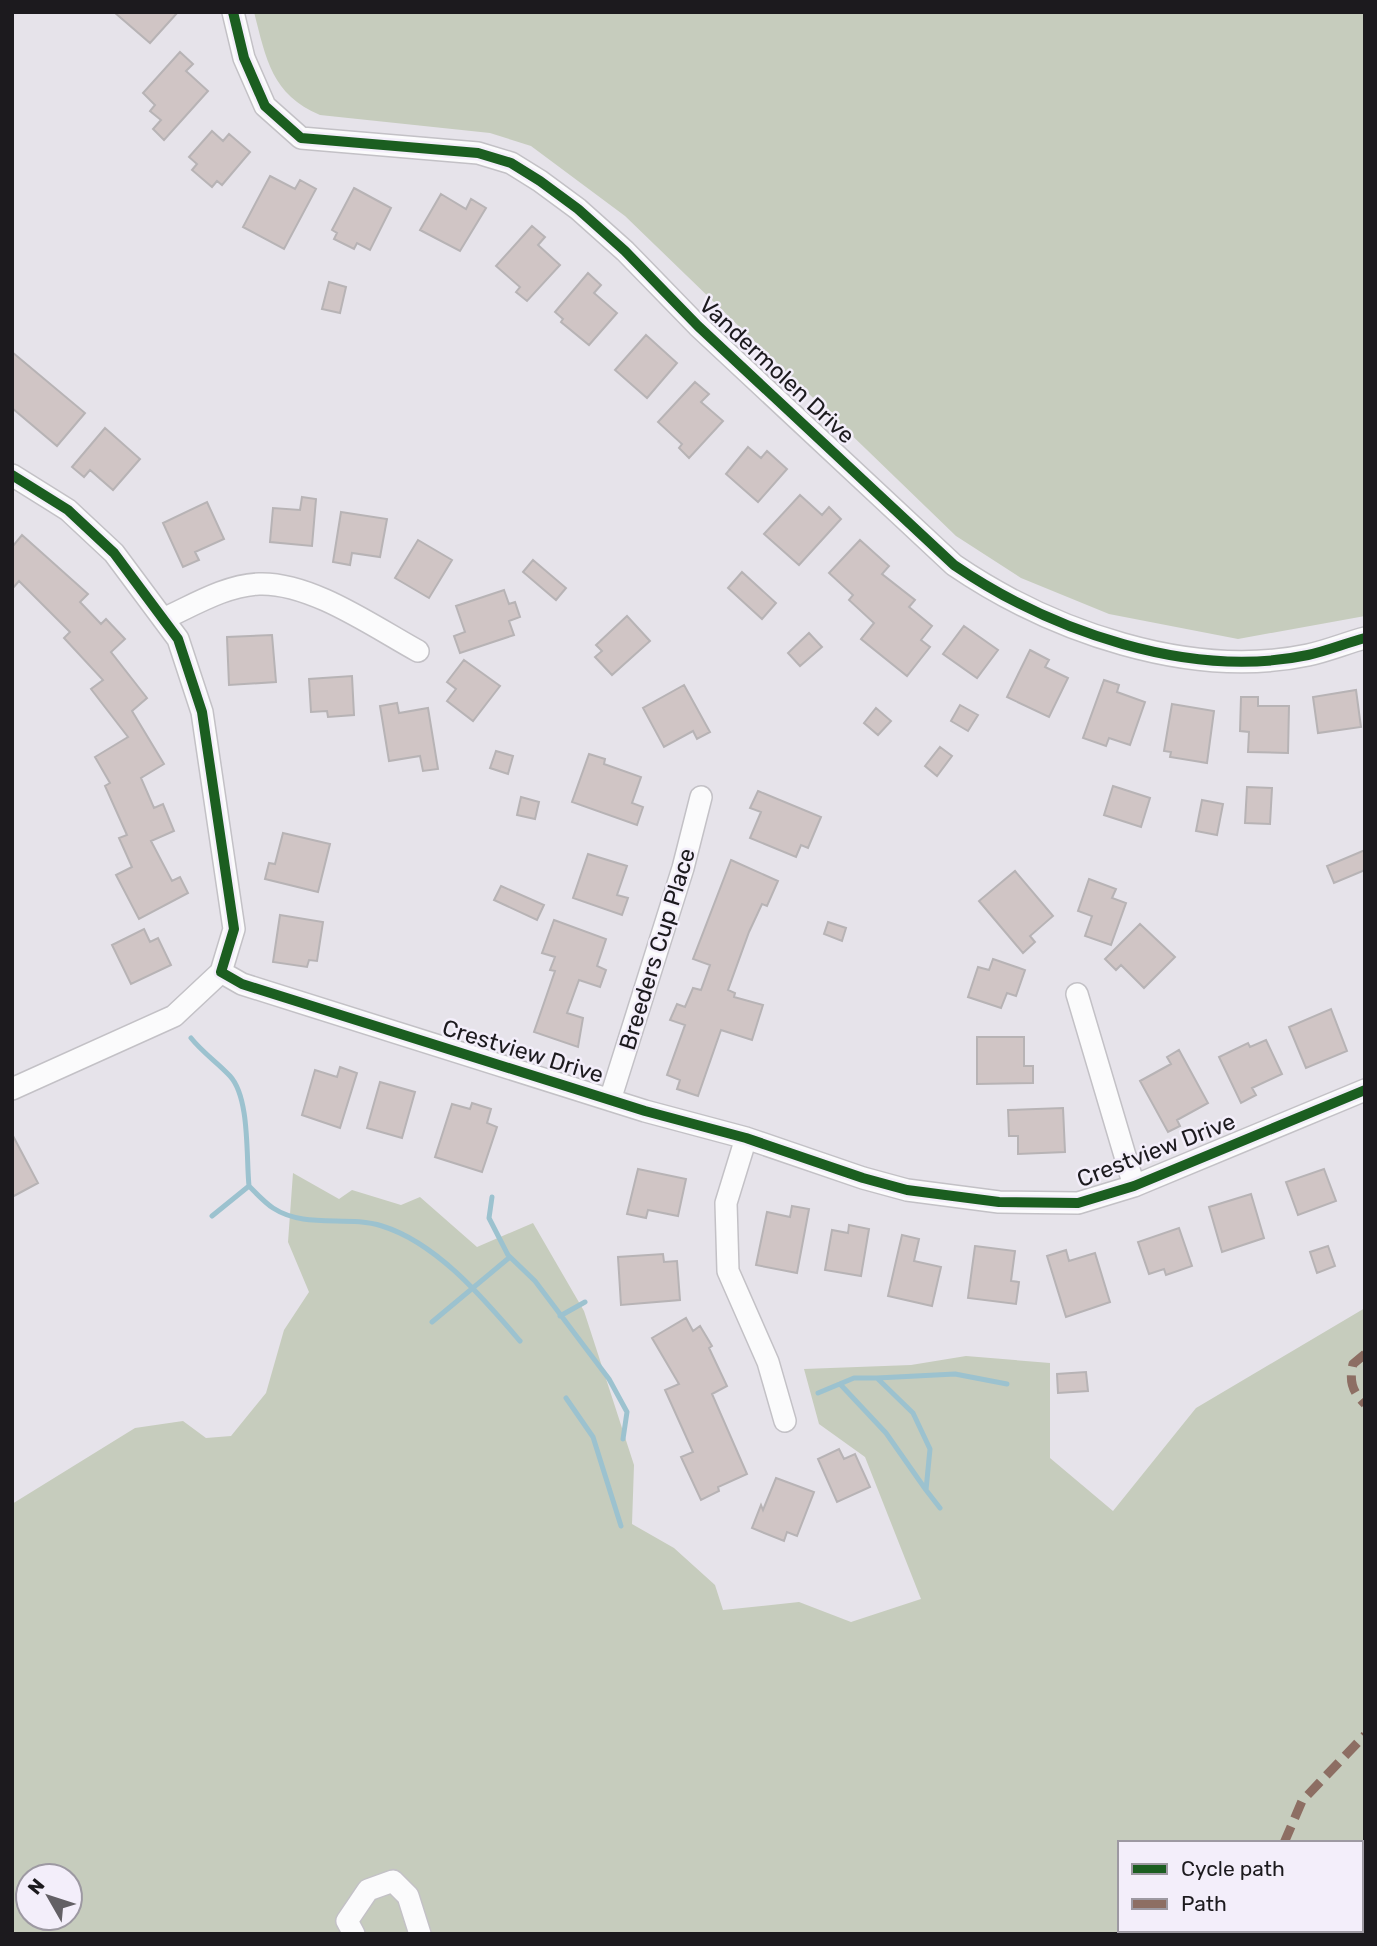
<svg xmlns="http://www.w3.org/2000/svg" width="1377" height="1946" font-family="Rubik,sans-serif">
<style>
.green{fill:#c6ccbd;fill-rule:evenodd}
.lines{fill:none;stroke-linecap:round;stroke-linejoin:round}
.stream{stroke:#9cc2cf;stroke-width:5}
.building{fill:#d0c5c5;stroke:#b7b3b5;stroke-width:2}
.minor-casing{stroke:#c3c1c6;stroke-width:24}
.minor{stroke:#fbfbfc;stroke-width:21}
.quiet{stroke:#8d6e63;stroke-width:9;stroke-dasharray:18 9;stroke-linecap:butt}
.cycleway-casing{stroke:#f3eefa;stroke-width:15}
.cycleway{stroke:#1b5e20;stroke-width:10}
.labels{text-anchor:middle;stroke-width:5;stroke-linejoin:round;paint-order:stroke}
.street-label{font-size:23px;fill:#1c1a1e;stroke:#f3eefa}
</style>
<rect width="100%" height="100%" fill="#e6e3ea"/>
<path class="green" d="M 254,12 L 1365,12 L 1365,616 L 1238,639 L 1109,614 L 1021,578 L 956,536 L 625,216 L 531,146 L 490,133 L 320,115 C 272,95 266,59 254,12 Z
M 293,1173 L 339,1199 L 352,1190 L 401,1205 L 420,1197 L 477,1247 L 533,1223 L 584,1311 L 634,1465 L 632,1524 L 674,1548 L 715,1585 L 723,1610 L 799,1602 L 851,1622 L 921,1599 L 865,1457 L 819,1424 L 804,1369 L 911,1365 L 966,1356 L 1050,1363 L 1050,1458 L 1113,1511 L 1196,1408 L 1365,1308 L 1365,1934 L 12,1934 L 12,1504 L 135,1428 L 183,1421 L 206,1438 L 231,1436 L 266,1393 L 284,1330 L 309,1292 L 288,1242 ZM 1120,1843 L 1361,1843 L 1361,1930 L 1120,1930 ZM 28,1876 L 70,1876 L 70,1918 L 28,1918 Z"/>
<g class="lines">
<path class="stream" d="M 191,1038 C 203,1053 217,1062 230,1076 C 250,1098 246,1156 249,1186 C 256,1193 264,1202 273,1208 C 305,1229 347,1215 382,1226 C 437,1243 484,1299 520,1341
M 492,1197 L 489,1218 L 508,1255 L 535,1281 L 609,1379 L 627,1412 L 623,1439
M 212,1216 L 249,1186
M 560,1316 L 585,1302
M 432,1322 L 510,1257
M 877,1378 L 955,1374 L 1007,1384
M 840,1384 L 886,1433 L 926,1490
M 818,1393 L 854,1378 L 877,1378 L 913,1413 L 930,1449 L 926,1490 L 940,1508
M 566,1398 L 593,1437 L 621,1526"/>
</g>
<path class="building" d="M 114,12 L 178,12 L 150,43 Z
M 180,52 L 193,64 L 186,71 L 208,91 L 164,140 L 153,129 L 161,120 L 150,111 L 155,105 L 143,93 Z
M 212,131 L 223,141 L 229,134 L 250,152 L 222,185 L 217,181 L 212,187 L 192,170 L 197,164 L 189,157 Z
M 270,176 L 295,189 L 300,180 L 316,189 L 284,249 L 243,227 Z
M 354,188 L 391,208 L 370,250 L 357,243 L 354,249 L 334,239 L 337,233 L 332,230 Z
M 441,194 L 466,209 L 471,199 L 486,208 L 460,251 L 420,230 Z
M 532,226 L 545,237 L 538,245 L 560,265 L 527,301 L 516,292 L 520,287 L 496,266 Z
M 588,273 L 601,285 L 594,293 L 617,313 L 589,345 L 561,322 L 563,319 L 555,312 Z
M 329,282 L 346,287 L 340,313 L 322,309 Z
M 646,335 L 677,363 L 647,398 L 615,370 Z
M 12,352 L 85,413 L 57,446 L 12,408 Z
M 695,382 L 709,394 L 701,402 L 723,421 L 689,458 L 679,448 L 682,444 L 658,422 Z
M 105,428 L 140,459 L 113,490 L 90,470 L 84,477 L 72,467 Z
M 748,447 L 761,458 L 767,451 L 787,469 L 758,502 L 726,474 Z
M 800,495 L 822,515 L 829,507 L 841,519 L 799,565 L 764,534 Z
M 302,497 L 316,499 L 312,546 L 270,542 L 273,508 L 300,510 Z
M 207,502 L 224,539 L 195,552 L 199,560 L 183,567 L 163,523 Z
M 341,512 L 387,519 L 380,557 L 352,553 L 350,565 L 333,562 Z
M 22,535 L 88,594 L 80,602 L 101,624 L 106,619 L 125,639 L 111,652 L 147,698 L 132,711 L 164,764 L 141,778 L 154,808 L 163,804 L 174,831 L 151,841 L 172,881 L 180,877 L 188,893 L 139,919 L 116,875 L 132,867 L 119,838 L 127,835 L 105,786 L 110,783 L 95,757 L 128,737 L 91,689 L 103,680 L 64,638 L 70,632 L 19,581 L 12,589 L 12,547 Z
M 418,540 L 452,560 L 429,598 L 395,578 Z
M 860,540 L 889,566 L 882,574 L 915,600 L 909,607 L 932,626 L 921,640 L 930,647 L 907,676 L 861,639 L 874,623 L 849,600 L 853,595 L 829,573 Z
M 533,560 L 566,588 L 556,600 L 523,572 Z
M 742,572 L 776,603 L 762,619 L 728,588 Z
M 504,590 L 509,604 L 515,602 L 520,617 L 509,621 L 514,635 L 460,653 L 454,636 L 465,632 L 456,606 Z
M 627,616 L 650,641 L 612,675 L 595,657 L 602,651 L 596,645 Z
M 964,626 L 998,650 L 977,678 L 943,654 Z
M 809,633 L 822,647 L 800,666 L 788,653 Z
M 272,635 L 276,682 L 229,685 L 227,637 Z
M 1030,650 L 1049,660 L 1045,667 L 1068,678 L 1049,717 L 1007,697 Z
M 464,660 L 500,686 L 473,721 L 447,701 L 456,689 L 447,682 Z
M 352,676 L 354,715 L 328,717 L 327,711 L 311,712 L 309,679 Z
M 1104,680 L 1119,685 L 1117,692 L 1145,702 L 1130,745 L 1109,738 L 1106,746 L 1083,738 Z
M 684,685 L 710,732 L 697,739 L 693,731 L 664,747 L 643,708 Z
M 1356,690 L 1361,727 L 1318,733 L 1313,697 Z
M 1241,697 L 1258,697 L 1258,706 L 1289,706 L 1288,753 L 1248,752 L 1249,732 L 1240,731 Z
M 397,703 L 399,713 L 428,708 L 438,769 L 423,771 L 420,756 L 389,761 L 380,706 Z
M 1172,704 L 1214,711 L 1207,763 L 1170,757 L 1171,752 L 1164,751 Z
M 960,705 L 978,715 L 968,731 L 951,721 Z
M 876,708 L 891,721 L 878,735 L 864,723 Z
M 940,747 L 952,756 L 937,776 L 925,766 Z
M 496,751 L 513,756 L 508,774 L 490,768 Z
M 589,754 L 605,759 L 604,764 L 641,777 L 632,803 L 643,807 L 637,825 L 572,802 Z
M 1113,786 L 1150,798 L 1141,827 L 1104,815 Z
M 1247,787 L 1272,788 L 1270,824 L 1245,823 Z
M 758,791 L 821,817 L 808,848 L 801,845 L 796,857 L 750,838 L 761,812 L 750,808 Z
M 521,797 L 539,802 L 535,819 L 517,815 Z
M 1202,800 L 1223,804 L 1217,835 L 1196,831 Z
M 283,833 L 330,844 L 318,892 L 265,879 L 269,863 L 275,864 Z
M 1365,850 L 1365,870 L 1334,883 L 1327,866 Z
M 588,854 L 627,866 L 617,895 L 628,898 L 622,915 L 573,898 Z
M 731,860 L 778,881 L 767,906 L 762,904 L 749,932 L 728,990 L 735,993 L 734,997 L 763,1005 L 752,1040 L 721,1030 L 698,1096 L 677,1089 L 680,1080 L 667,1075 L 685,1025 L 670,1020 L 677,1004 L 685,1007 L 693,988 L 701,990 L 710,965 L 693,959 Z
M 1015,871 L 1053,916 L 1030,936 L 1035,942 L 1023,953 L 979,901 Z
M 1089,879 L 1116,889 L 1112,898 L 1126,903 L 1111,945 L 1085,936 L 1092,916 L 1078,911 Z
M 501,886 L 544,905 L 537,920 L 494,900 Z
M 280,915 L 323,922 L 317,961 L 309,960 L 307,967 L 273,962 Z
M 554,920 L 606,939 L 597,966 L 606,970 L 600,987 L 579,980 L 567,1013 L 583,1018 L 578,1047 L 534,1032 L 555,971 L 550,970 L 555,957 L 542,953 Z
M 828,922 L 846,928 L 842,941 L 824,934 Z
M 1140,924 L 1175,957 L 1144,988 L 1121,965 L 1116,970 L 1105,959 Z
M 144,929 L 150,942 L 158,938 L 171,965 L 131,984 L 112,945 Z
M 993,959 L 1025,970 L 1016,996 L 1007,993 L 1001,1008 L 968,997 L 978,967 L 989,970 Z
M 1331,1009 L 1347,1051 L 1306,1068 L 1289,1027 Z
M 977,1037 L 1024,1037 L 1024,1066 L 1033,1066 L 1033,1083 L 977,1084 Z
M 1266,1040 L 1282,1074 L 1252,1088 L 1256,1095 L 1241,1103 L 1219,1057 L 1248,1043 L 1250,1047 Z
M 1179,1050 L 1208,1103 L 1177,1120 L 1180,1126 L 1168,1132 L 1140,1081 L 1171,1064 L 1167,1057 Z
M 340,1067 L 357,1073 L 340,1128 L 302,1115 L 315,1070 L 337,1077 Z
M 380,1082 L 415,1092 L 402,1138 L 367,1128 Z
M 472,1103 L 491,1109 L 487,1123 L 497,1127 L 482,1172 L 435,1157 L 452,1104 L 470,1109 Z
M 1063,1108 L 1065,1152 L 1018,1154 L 1018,1136 L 1009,1136 L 1008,1110 Z
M 12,1134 L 38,1183 L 12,1197 Z
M 638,1169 L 686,1179 L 678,1216 L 648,1210 L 646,1218 L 627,1214 Z
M 1324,1169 L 1336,1201 L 1298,1215 L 1286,1182 Z
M 1251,1194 L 1264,1238 L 1222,1252 L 1209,1207 Z
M 792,1206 L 809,1209 L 797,1273 L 756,1265 L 767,1212 L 790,1217 Z
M 849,1225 L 869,1229 L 861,1276 L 825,1270 L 832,1230 L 848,1233 Z
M 1179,1228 L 1192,1266 L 1166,1275 L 1164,1269 L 1149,1274 L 1138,1242 Z
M 902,1235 L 919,1239 L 914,1261 L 941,1267 L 932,1306 L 888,1296 Z
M 975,1246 L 1015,1251 L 1011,1281 L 1019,1282 L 1016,1304 L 968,1298 Z
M 1328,1246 L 1335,1266 L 1317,1273 L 1310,1252 Z
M 1066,1250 L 1069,1261 L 1095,1253 L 1110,1302 L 1066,1317 L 1047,1256 Z
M 663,1254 L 664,1262 L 677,1261 L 680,1300 L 621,1305 L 618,1257 Z
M 686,1318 L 693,1331 L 700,1326 L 712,1346 L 709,1348 L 727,1386 L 712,1394 L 747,1474 L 718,1487 L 719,1491 L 701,1500 L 681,1457 L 693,1452 L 665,1390 L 679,1384 L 652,1338 Z
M 1086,1372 L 1088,1391 L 1058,1393 L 1057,1374 Z
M 839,1449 L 844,1459 L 855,1454 L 870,1487 L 837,1502 L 818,1459 Z
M 776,1478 L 814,1492 L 797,1536 L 787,1532 L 784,1541 L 752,1528 L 761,1505 L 763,1510 Z"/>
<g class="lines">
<defs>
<path id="minor" d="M 233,12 L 244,58 L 265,106 L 301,138 L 478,153 L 511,163 L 540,181 L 578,209 L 625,251 L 698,326 L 954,565 C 1051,631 1190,680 1308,655 C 1327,651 1346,643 1365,638
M 12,475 L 68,510 L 114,553 L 178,639 L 202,712 L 234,929 L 221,972 L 242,984 L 645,1111 L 746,1138 L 863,1178 L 907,1190 L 999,1202 L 1078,1203 L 1134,1186 L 1365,1090
M 163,619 C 192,606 226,585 259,584 C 311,582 374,627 418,651
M 1077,994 L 1134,1186
M 12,1089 L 174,1016 L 221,972
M 610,1100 L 683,868 L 701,797
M 746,1138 L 726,1203 L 728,1271 L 768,1362 L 785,1421
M 354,1934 L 347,1921 L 368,1890 L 393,1881 L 408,1896 L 420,1934"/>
</defs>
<use href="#minor" class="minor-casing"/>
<use href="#minor" class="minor"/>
<path class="quiet" d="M 1365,1354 L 1353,1364 C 1349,1382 1352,1391 1365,1404
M 1284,1843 L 1302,1801 L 1365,1735
M 1361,1873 L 1365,1877
M 1192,1934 L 1195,1930"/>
<defs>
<path id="cycleway" d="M 233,12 L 244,58 L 265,106 L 301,138 L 478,153 L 511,163 L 540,181 L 578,209 L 625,251 L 698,326 L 954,565 C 1051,631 1190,680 1308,655 C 1327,651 1346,643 1365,638
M 12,475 L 68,510 L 114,553 L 178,639 L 202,712 L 234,929 L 221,972 L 242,984 L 645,1111 L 746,1138 L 863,1178 L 907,1190 L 999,1202 L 1078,1203 L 1134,1186 L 1365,1090"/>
</defs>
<use href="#cycleway" class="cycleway-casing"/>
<use href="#cycleway" class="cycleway"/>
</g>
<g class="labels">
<g class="street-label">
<text transform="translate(777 370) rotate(43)" y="8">Vandermolen Drive</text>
<text transform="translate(657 949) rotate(-73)" y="8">Breeders Cup Place</text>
<text transform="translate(523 1051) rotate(17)" y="8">Crestview Drive</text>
<text transform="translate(1156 1150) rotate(-21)" y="8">Crestview Drive</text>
</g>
</g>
<rect width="1377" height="1946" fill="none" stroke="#1c1a1e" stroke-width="28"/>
<rect x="1118" y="1841" width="245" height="91" fill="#f3eefa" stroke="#9d99a2" stroke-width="2"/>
<rect x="1132" y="1864" width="35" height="10" fill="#1b5e20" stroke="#9d99a2" stroke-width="2"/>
<text x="1181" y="1876" font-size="21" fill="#1c1a1e">Cycle path</text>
<rect x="1132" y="1899" width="35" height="10" fill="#8d6e63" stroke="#9d99a2" stroke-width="2"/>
<text x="1181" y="1911" font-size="21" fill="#1c1a1e">Path</text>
<g transform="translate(49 1897) rotate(309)"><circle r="33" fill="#f3eefa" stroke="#9d99a2" stroke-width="2"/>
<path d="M0-5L12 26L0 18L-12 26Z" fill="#636065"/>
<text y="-10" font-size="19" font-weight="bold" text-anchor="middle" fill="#1c1a1e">N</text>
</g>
</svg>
